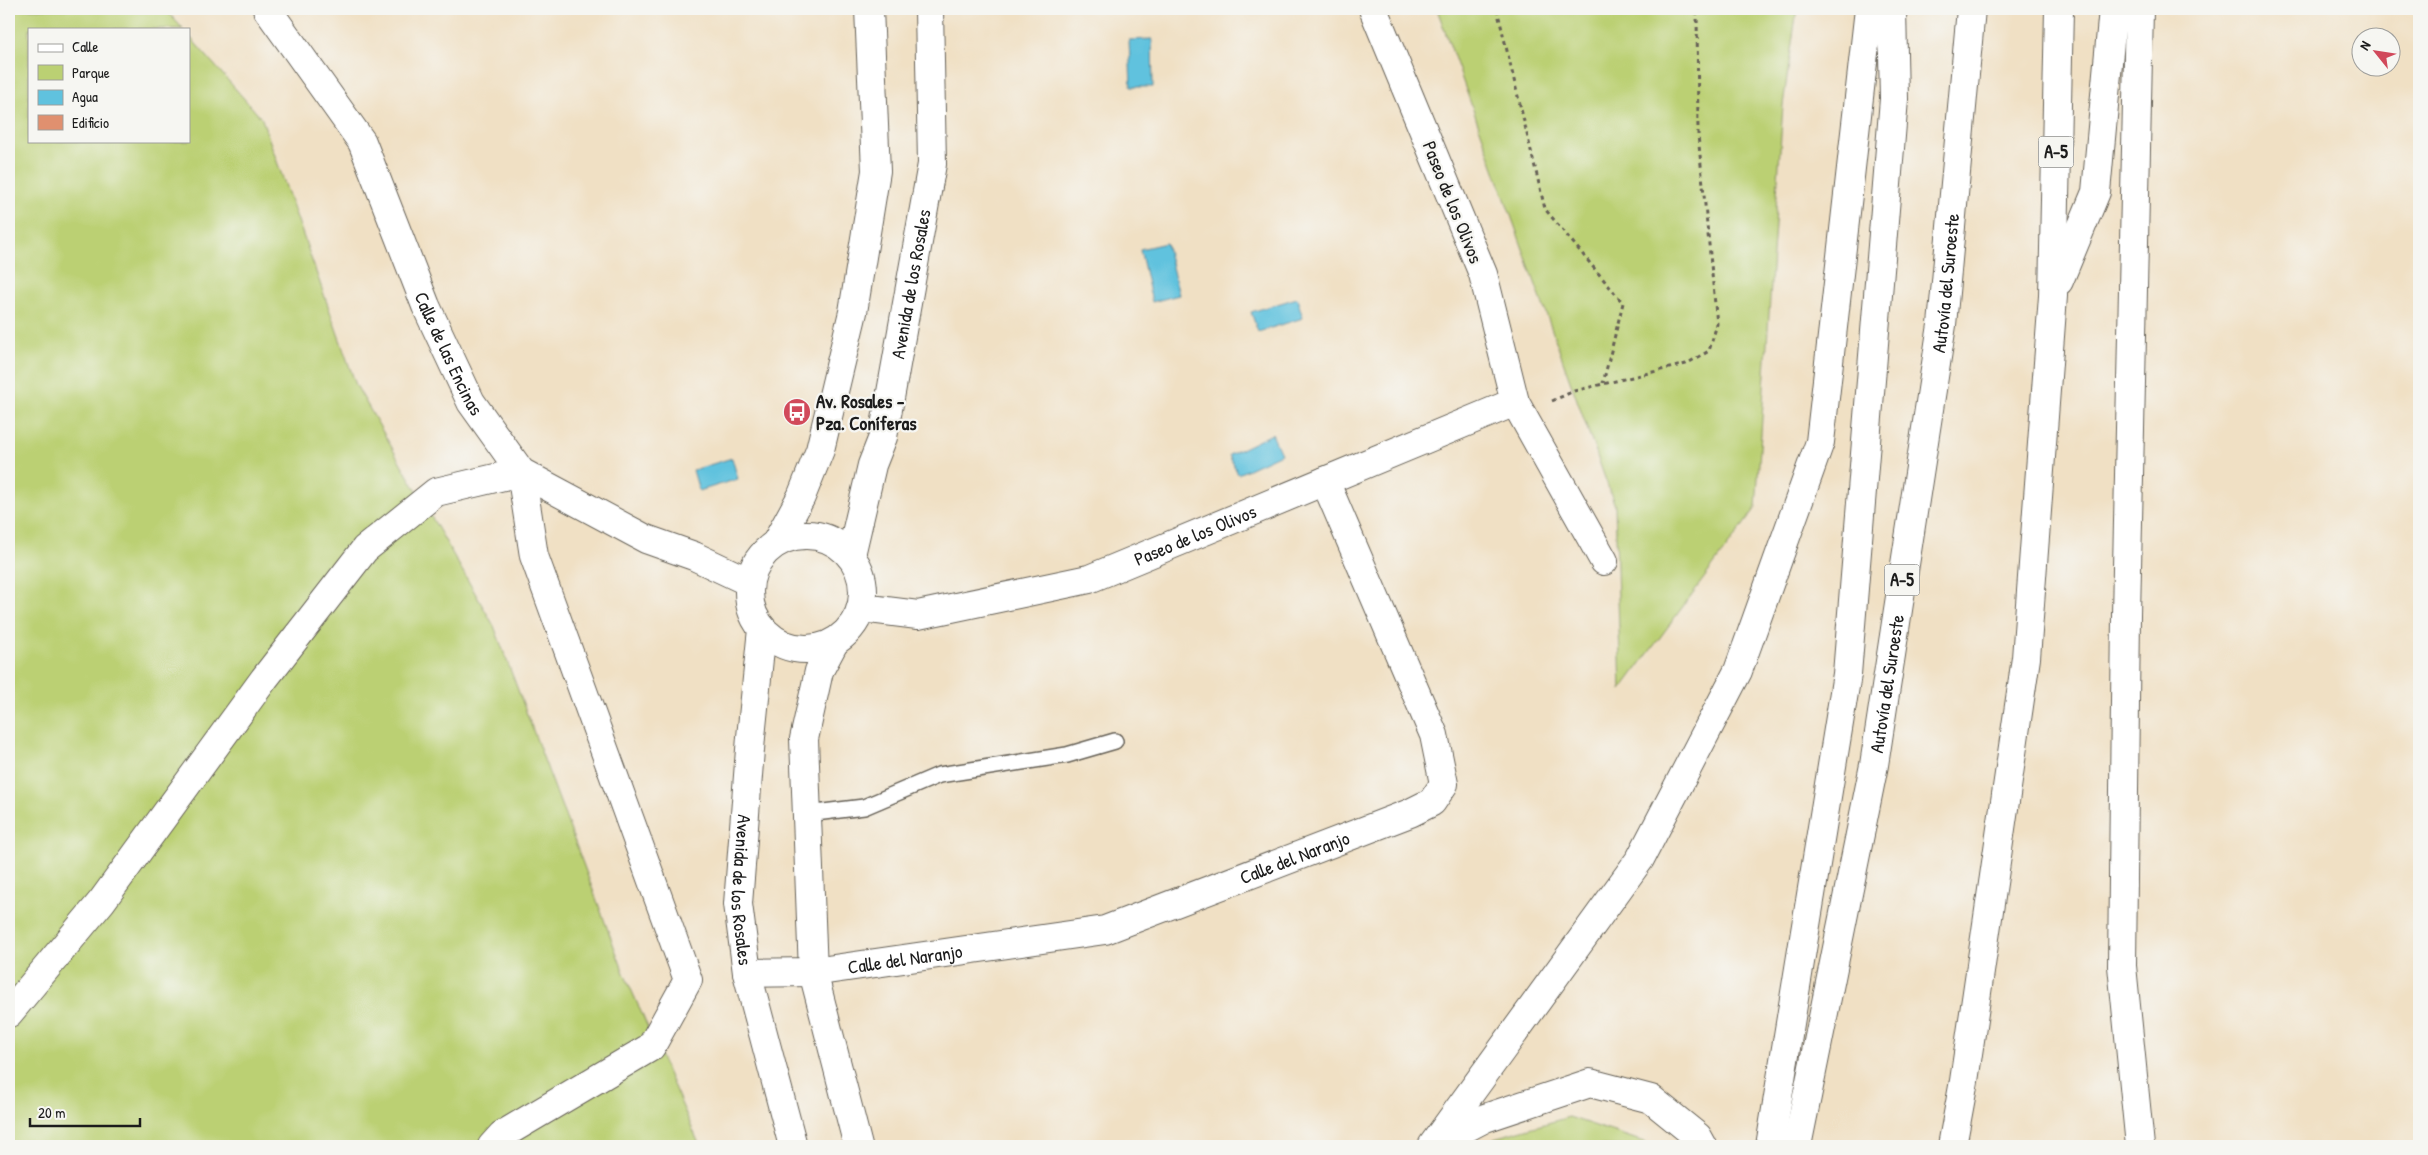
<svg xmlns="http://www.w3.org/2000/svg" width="2428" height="1155" font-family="'Patrick Hand',sans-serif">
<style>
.green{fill:#bbd073;stroke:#6c7648}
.water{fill:#60c2de;stroke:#3e6f7d}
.building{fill:#e0906f}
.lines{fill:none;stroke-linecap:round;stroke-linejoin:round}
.service-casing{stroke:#666157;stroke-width:18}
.minor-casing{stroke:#666157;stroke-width:30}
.tertiary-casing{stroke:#666157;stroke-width:30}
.motorway-casing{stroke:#666157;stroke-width:30}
.path{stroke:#666157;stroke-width:3;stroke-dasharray:4 4;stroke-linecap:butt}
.service{stroke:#fff;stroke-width:15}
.minor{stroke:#fff;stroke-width:28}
.tertiary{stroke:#fff;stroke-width:28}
.motorway{stroke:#fff;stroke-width:28}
.labels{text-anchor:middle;stroke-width:4.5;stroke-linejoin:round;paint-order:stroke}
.shield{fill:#f6f6f2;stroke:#5d5d5c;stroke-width:1}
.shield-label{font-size:18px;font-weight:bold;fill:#1c1c1c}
.street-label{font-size:19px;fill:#1c1c1c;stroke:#f6f6f2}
.poi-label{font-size:19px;font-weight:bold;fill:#1c1c1c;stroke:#f6f6f2;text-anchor:start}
</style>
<rect width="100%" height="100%" fill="#f6f6f2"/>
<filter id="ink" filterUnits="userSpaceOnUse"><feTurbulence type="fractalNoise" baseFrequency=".02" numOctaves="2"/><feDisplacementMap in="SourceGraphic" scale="10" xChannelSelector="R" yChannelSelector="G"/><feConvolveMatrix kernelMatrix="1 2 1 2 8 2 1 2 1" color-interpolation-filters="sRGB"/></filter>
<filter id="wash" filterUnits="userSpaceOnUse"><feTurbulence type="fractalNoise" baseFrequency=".0096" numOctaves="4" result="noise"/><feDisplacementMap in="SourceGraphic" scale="20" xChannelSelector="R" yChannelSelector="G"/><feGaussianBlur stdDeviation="1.12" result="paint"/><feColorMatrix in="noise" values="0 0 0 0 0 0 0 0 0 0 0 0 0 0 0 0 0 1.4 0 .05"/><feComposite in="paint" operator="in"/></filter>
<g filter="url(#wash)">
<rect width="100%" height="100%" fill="#f0e0c4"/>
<path class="green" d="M 9,9 L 165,9 L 183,29 L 29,29 L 29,141 L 189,141 L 189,36 L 262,119 L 356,385 L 494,626 L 624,973 L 700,1146 L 9,1146 Z
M 1437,9 L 1797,9 L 1783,105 L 1756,508 L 1621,690 L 1615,506 Z
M 1569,1117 L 1656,1146 L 1488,1146 L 1494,1138 Z"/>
<path class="water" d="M 1152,39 L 1153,87 L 1131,87 L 1129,40 Z
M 1166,243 L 1179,295 L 1152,302 L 1140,249 Z
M 1297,298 L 1303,318 L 1258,332 L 1251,312 Z
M 1272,434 L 1281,454 L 1238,474 L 1229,455 Z
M 732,458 L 738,479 L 699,491 L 693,470 Z"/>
<g id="blocks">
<path class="building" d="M 1020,1142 L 1021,1146 L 991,1146 L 991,1145 Z"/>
</g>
</g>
<g filter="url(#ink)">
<use href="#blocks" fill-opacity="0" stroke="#666157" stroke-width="1"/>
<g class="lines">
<defs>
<path id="service" d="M 807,814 L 864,807 L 939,775 L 1067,755 L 1115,741"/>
<g id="minor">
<path id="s1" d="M 267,9 L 362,142 L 426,306 L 471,402 L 521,472 L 646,539 L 694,556 L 749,582"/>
<path d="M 1515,402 L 1604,561"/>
<path id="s2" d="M 862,608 L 918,615 L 1089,579 L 1515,402 L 1483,274 L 1373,9"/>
<path id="s3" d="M 747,973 L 813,972 L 1105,930 L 1410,813 L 1432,802 L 1444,784 L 1434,735 L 1325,481"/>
<path d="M 9,1013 L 102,901 L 264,679 L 365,549 L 436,492 L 521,472 L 534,556 L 688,980 L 651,1047 L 502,1135 L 492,1146"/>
</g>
<g id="tertiary">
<circle cx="806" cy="592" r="57"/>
<path d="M 776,543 L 801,497 L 820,450 L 853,312 L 876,171 L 869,9"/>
<path id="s4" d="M 851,555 L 872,465 L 883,437 L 932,164 L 929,9"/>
<path id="s5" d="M 762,629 L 751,737 L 738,904 L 747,973 L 793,1146"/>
<path d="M 834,643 L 819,671 L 804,739 L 813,972 L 858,1146"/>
</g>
<g id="motorway">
<path d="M 2139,9 L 2126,615 L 2122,966 L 2140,1146"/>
<path d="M 2059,281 L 2096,192 L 2113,9"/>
<path d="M 1437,1143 L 1485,1118 L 1590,1083 L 1651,1099 L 1698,1137 L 1703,1146"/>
<path d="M 1432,1146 L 1640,859 L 1738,671 L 1820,442 L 1869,9"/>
<path d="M 1770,1146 L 1847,674 L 1894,99 L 1892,9"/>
<path id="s6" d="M 1797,1146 L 1874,765 L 1942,325 L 1971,9"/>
<path d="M 1952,1146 L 1964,1081 L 2026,658 L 2053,296 L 2059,9"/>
</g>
</defs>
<use href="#service" class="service-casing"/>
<use href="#minor" class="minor-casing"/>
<use href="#tertiary" class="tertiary-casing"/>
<use href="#motorway" class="motorway-casing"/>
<path class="path" d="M 1497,9 L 1545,209 L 1623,303 L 1603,383
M 1552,401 L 1574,391 L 1686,364 L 1709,351 L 1717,324 L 1698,135 L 1697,9"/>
<use href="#service" class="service"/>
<use href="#minor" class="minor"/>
<use href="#tertiary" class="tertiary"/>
<use href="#motorway" class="motorway"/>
</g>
</g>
<defs>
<symbol id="bus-disc" viewBox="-11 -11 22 22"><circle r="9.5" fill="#d1495b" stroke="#f6f6f2"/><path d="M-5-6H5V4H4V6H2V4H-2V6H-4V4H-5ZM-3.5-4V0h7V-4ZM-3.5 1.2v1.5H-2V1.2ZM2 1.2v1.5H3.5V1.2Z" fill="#fff"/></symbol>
</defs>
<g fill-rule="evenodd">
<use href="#bus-disc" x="781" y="396" width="32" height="32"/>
</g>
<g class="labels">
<g class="shield">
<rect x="2038.5" y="136.5" width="35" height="31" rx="4"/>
<rect x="1884.5" y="564.5" width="35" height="31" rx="4"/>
</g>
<g class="shield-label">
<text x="2056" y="158">A-5</text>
<text x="1902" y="586">A-5</text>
</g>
<g class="street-label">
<text transform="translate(1453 202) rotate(68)" y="7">Paseo de los Olivos</text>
<text dy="7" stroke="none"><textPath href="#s6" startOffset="876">Autovía del Suroeste</textPath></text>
<text dy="7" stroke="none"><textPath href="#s4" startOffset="278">Avenida de los Rosales</textPath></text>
<text dy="7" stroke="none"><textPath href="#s1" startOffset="392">Calle de las Encinas</textPath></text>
<text dy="7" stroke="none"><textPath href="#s2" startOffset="346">Paseo de los Olivos</textPath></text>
<text dy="7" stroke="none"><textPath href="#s6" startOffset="471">Autovía del Suroeste</textPath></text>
<text dy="7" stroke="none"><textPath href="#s3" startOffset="564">Calle del Naranjo</textPath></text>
<text dy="7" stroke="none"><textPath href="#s5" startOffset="262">Avenida de los Rosales</textPath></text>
<text dy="7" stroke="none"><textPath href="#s3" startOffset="159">Calle del Naranjo</textPath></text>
</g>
<g class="poi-label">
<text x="816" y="408">Av. Rosales -<tspan x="816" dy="22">Pza. Coníferas</tspan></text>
</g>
</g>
<rect width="2428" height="1155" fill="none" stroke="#f6f6f2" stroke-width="30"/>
<rect x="28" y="28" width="162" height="115" fill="#f6f6f2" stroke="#9f9f9c"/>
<rect x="38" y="44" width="25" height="8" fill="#ffffff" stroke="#9f9f9c"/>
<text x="72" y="52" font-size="15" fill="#1c1c1c">Calle</text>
<rect x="38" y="65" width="25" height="15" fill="#bbd073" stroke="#9f9f9c"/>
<text x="72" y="78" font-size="15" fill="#1c1c1c">Parque</text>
<rect x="38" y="90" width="25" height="15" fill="#60c2de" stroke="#9f9f9c"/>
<text x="72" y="102" font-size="15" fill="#1c1c1c">Agua</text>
<rect x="38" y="115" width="25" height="15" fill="#e0906f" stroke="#9f9f9c"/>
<text x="72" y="128" font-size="15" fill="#1c1c1c">Edificio</text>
<g transform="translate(2376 52) rotate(300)"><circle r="24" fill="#f6f6f2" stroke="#9f9f9c"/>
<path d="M0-4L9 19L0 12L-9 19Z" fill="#d1495b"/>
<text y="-8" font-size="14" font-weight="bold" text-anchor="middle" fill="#1c1c1c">N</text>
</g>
<path d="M30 1118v8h110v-8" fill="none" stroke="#1c1c1c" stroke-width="2.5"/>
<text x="38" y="1118" font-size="15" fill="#1c1c1c" stroke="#f6f6f2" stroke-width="4" paint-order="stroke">20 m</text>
</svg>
